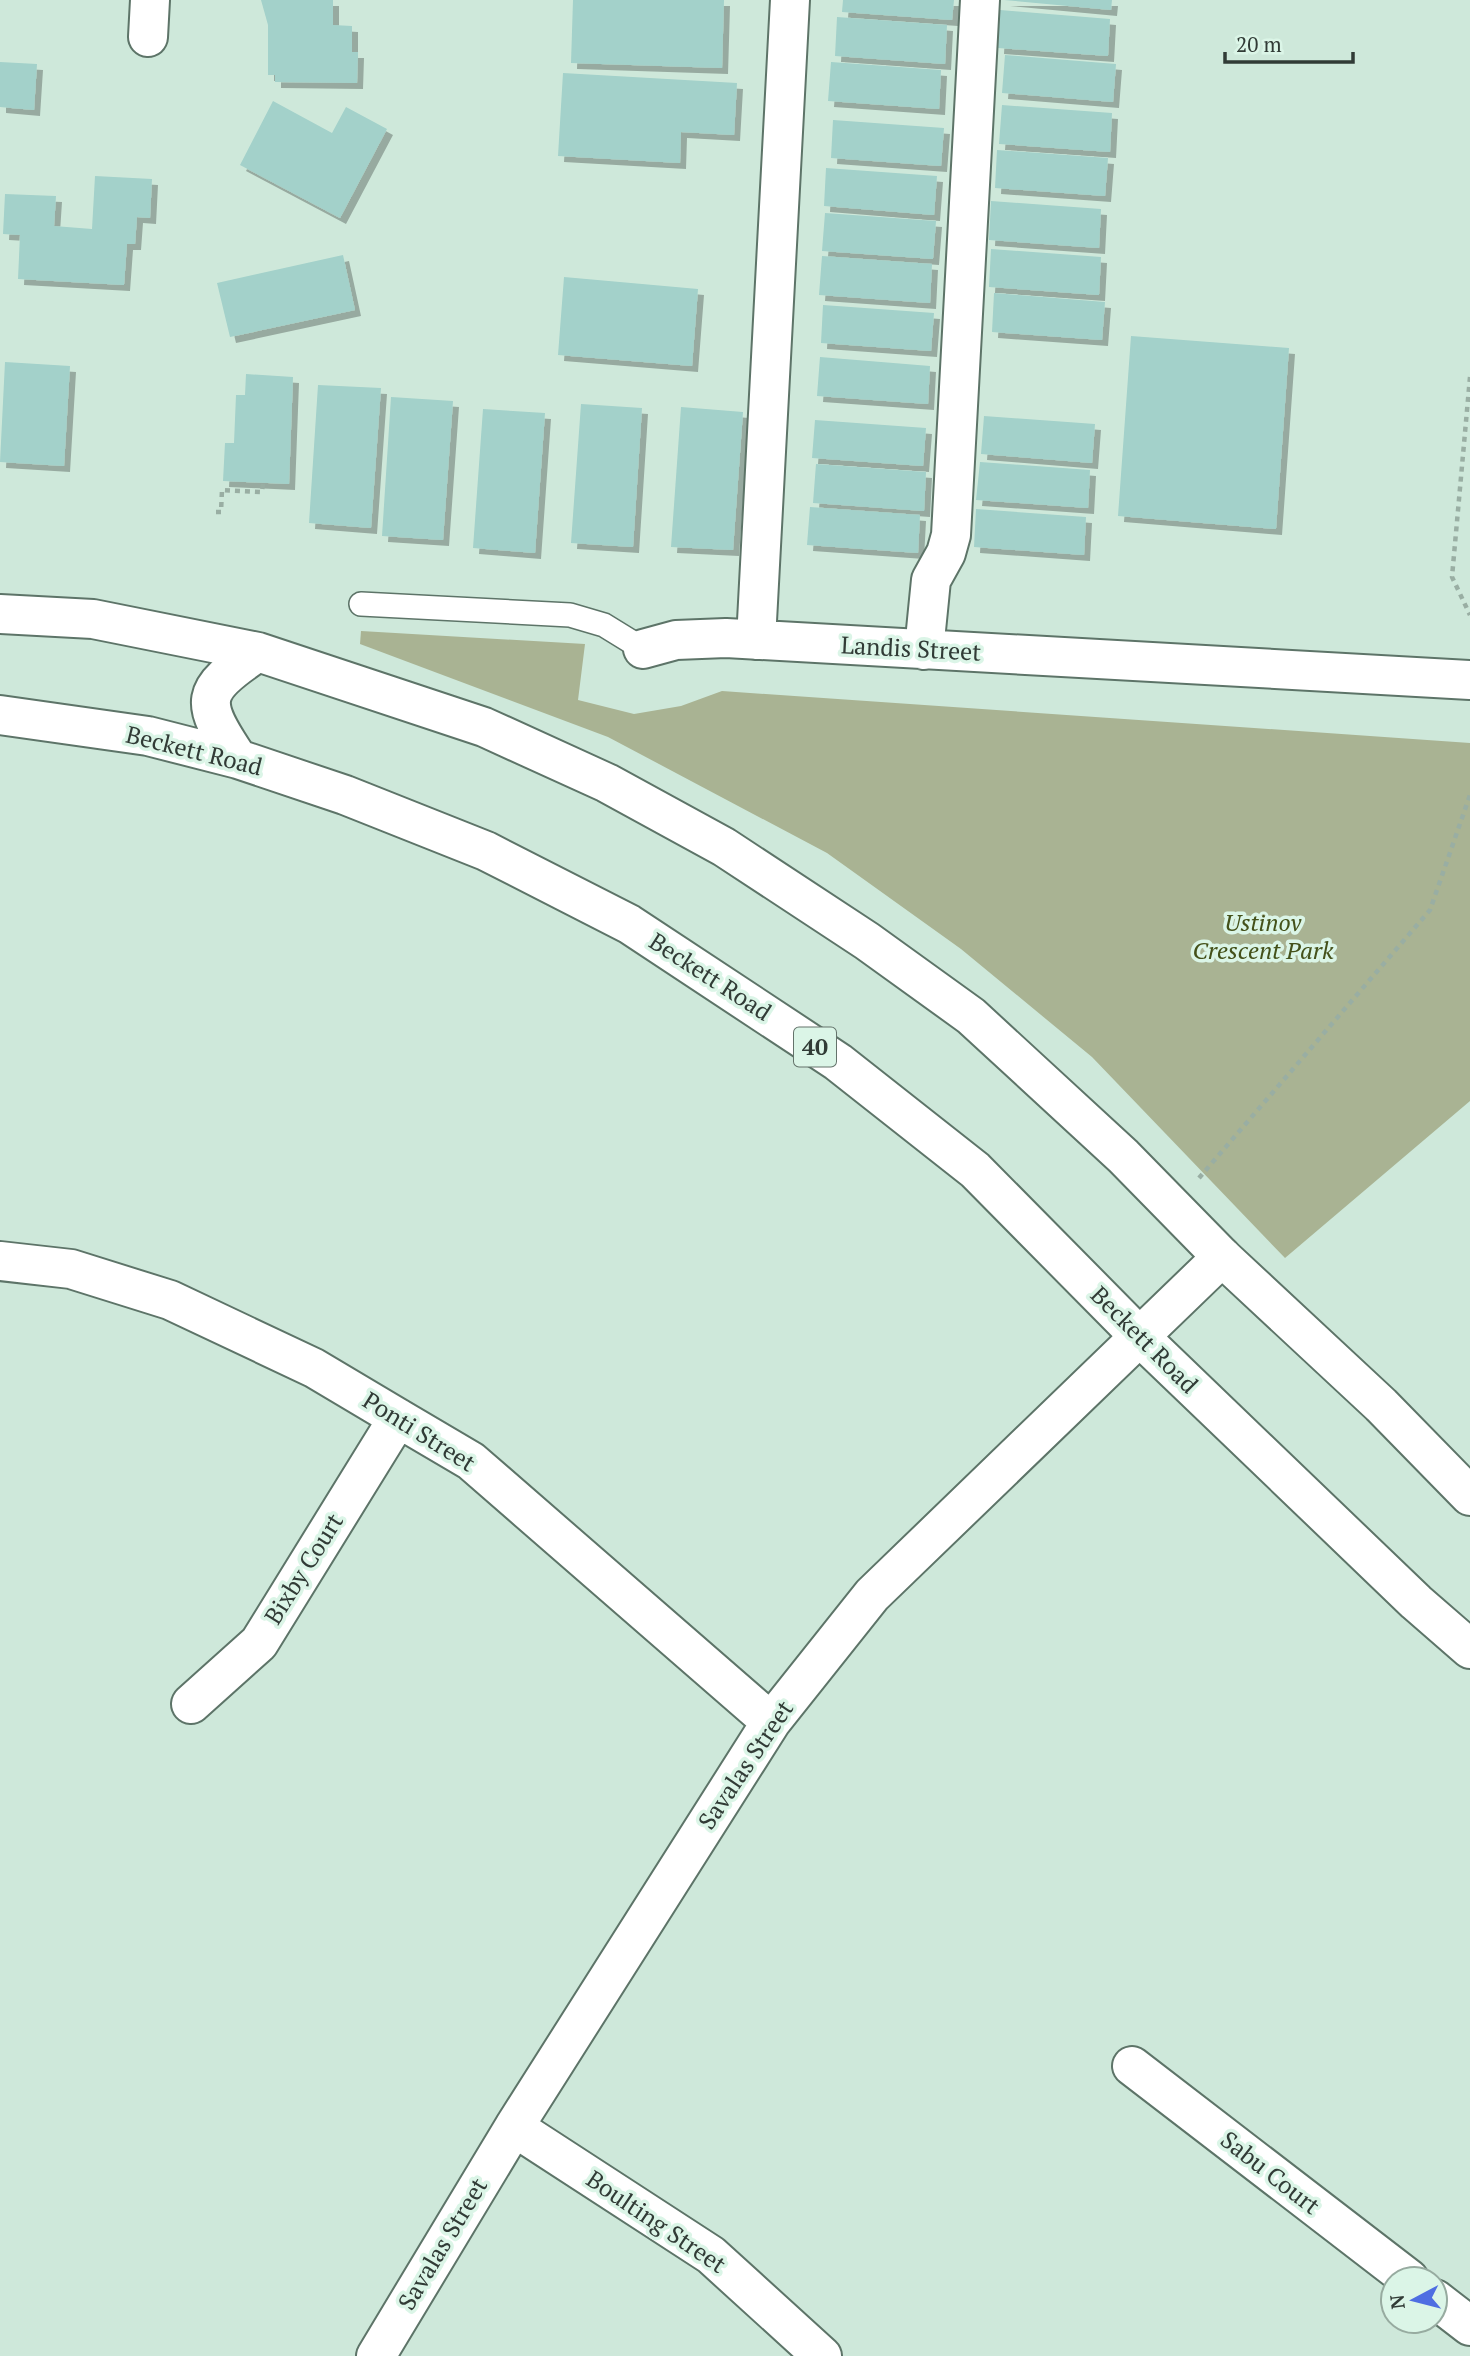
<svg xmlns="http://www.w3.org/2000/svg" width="1470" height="2356" font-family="'PT Serif',serif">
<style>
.park{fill:#a9b393}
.building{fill:#a3d1ca;filter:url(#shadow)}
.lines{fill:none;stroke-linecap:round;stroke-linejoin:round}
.lane-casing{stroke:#5d7468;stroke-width:26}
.street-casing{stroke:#5d7468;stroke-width:42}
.primary-casing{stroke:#5d7468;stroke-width:42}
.path{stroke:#99aea3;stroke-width:4.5;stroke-dasharray:5 5;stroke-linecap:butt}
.lane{stroke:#fff;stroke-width:23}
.street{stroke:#fff;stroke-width:38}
.primary{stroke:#fff;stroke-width:38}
.labels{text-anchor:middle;stroke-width:7;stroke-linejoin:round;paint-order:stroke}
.shield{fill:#dbf5e7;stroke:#64736b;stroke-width:2}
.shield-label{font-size:23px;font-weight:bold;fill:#313b36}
.street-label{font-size:24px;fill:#313b36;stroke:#dbf5e7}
.park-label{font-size:24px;font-style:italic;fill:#44511a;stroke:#dbf5e7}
</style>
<defs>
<filter id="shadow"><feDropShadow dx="6" dy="6" stdDeviation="0" flood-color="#0004"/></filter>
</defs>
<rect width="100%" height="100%" fill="#cee8da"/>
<path class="park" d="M 361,631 L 585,644 L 578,700 L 634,714 L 681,706 L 722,691 L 1470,743 L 1470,1101 L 1285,1258 L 1092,1057 L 961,949 L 827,853 L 608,737 L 360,644 Z"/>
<path class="building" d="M 261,0 L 333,0 L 333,25 L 352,26 L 352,52 L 358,52 L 357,83 L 275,82 L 275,75 L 268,75 L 268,25 Z
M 573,0 L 724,0 L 722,68 L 571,63 Z
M 843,0 L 954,0 L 952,20 L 842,12 Z
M 1004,0 L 1112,0 L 1111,10 Z
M 1000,10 L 1110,19 L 1108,56 L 998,48 Z
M 837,17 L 947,25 L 945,64 L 835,56 Z
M 1005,55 L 1116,64 L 1113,102 L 1002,93 Z
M 0,62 L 37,64 L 34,110 L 0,107 Z
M 831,62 L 941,70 L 939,109 L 828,101 Z
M 563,73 L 737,83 L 734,135 L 681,132 L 680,163 L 558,156 Z
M 273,101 L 332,133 L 346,107 L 387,129 L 340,218 L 240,165 Z
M 1002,105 L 1112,113 L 1110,152 L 999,144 Z
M 833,120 L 944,128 L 941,166 L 831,158 Z
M 997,150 L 1108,158 L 1105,196 L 995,188 Z
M 826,168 L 937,176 L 934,215 L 824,206 Z
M 95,176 L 152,179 L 150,218 L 137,217 L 135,244 L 127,244 L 124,285 L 18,279 L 20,235 L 3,234 L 5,194 L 56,196 L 54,226 L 92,229 Z
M 991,201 L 1101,209 L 1099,248 L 989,240 Z
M 825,213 L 936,221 L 933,259 L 822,251 Z
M 991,249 L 1101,257 L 1099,295 L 989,287 Z
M 343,255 L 355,310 L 230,337 L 217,283 Z
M 822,256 L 932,264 L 930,303 L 819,295 Z
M 564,277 L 698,289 L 692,366 L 558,355 Z
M 994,293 L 1105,302 L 1102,340 L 992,332 Z
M 823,305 L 934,313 L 931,351 L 821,343 Z
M 1131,336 L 1289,348 L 1276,529 L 1118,516 Z
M 820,357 L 930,366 L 928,404 L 817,396 Z
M 5,362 L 70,366 L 64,466 L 0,462 Z
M 246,374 L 293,377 L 289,484 L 223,481 L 225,443 L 234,443 L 236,395 L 245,395 Z
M 318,385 L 381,388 L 371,528 L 309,523 Z
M 391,397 L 453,401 L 443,540 L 382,536 Z
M 581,404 L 642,408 L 633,547 L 571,543 Z
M 681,407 L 743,412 L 733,550 L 671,547 Z
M 483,409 L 545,413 L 535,553 L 473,548 Z
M 984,416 L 1095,424 L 1092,463 L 981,454 Z
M 815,420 L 926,428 L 923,466 L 812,458 Z
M 980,462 L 1090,470 L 1088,508 L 976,500 Z
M 816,464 L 926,472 L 924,511 L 813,503 Z
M 810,507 L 920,515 L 918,553 L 807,545 Z
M 976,509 L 1086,517 L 1084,555 L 974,547 Z"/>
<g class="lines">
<defs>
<path id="lane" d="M 361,604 L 570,615 L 604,625 L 643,649"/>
<path id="street" d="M 148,37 L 150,0
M 756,640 L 790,0
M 643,649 L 676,640 L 726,638 L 1470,680
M 924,650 L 931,580 L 946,553 L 951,535 L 980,0
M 0,1261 L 71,1269 L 170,1300 L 314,1368 L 398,1418 L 471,1461 L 771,1722
M 191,1704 L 259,1643 L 398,1418
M 1132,2066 L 1409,2279
M 514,2127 L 711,2255 L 822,2356
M 1435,2299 L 1470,2326
M 376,2356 L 514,2127 L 771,1722 L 872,1595 L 1222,1257"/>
<path id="primary" d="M 0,614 L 93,619 L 258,652 L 484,727 L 607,783 L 724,847 L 867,941 L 971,1016 L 1123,1156 L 1222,1257 L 1381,1405 L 1470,1496
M 0,715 L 148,736 L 238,759 L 345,795 L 486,851 L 629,924 L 838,1062 L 975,1170 L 1140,1337 L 1416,1602 L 1470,1649
M 238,759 C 199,701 199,691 258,652"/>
</defs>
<use href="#lane" class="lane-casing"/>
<use href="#street" class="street-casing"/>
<use href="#primary" class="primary-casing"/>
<path class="path" d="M 1470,377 L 1452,577 L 1470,615
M 216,512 L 221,512 L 222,490 L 262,492 L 263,483
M 1199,1178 L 1430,910 L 1470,795"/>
<use href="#lane" class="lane"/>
<use href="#street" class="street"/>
<use href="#primary" class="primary"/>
</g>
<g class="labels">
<rect class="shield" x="794" y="1027.5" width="42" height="39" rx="5"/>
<g class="shield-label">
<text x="815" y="1055">40</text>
</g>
<g class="street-label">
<text transform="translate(911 649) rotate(3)" y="8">Landis Street</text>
<text transform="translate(194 751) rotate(14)" y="8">Beckett Road</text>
<text transform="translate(710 977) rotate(33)" y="8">Beckett Road</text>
<text transform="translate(1144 1340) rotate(45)" y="8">Beckett Road</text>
<text transform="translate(419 1432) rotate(32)" y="8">Ponti Street</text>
<text transform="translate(304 1569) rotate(-58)" y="8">Bixby Court</text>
<text transform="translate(746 1765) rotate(-56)" y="8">Savalas Street</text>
<text transform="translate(1270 2173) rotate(38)" y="8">Sabu Court</text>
<text transform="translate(656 2222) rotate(34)" y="8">Boulting Street</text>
<text transform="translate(443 2244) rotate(-59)" y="8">Savalas Street</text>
</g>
<g class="park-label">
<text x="1263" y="931">Ustinov<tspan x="1263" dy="28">Crescent Park</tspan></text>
</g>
</g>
<g transform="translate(1414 2300) rotate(263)"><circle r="33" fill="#dbf5e7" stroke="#97aba0" stroke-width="2"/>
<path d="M0-5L12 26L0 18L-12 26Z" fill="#4e6ee2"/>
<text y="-10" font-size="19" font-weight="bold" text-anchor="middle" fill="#313b36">N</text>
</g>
<path d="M1225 52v10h128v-10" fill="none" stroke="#313b36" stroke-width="3.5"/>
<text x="1236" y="52" font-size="21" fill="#313b36" stroke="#dbf5e7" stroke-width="5" paint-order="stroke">20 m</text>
</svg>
